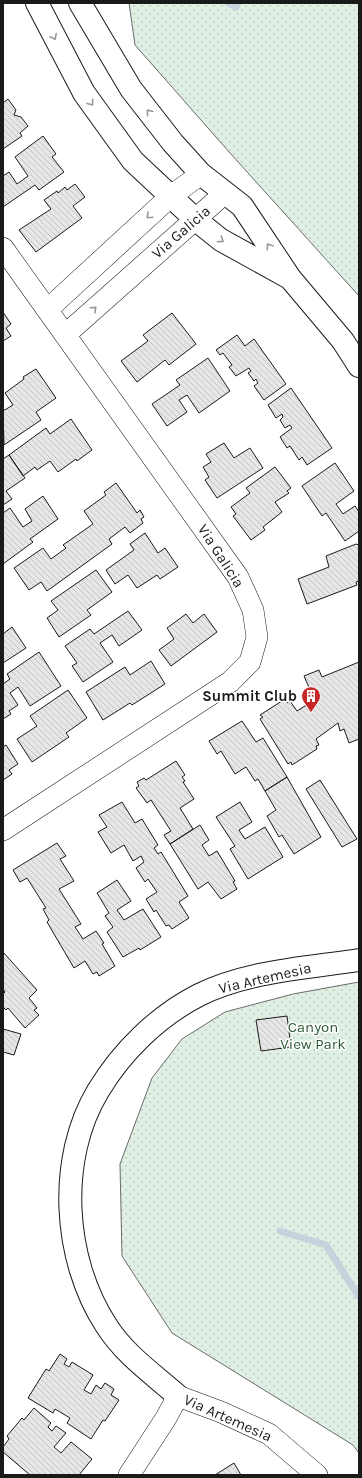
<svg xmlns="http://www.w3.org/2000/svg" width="362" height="1478" font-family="Karla,sans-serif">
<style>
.grass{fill:url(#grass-dots);stroke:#6a6a6a}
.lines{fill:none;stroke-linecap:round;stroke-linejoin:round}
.stream{stroke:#c6d2dc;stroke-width:7}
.building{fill:url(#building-back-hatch);stroke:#1a1a1a}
.street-casing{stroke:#1a1a1a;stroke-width:22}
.secondary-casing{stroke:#1a1a1a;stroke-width:24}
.street{stroke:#fff;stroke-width:21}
.secondary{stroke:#fff;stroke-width:22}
.oneway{stroke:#989898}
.labels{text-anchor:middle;stroke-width:3;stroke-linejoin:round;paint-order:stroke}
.street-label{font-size:15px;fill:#1a1a1a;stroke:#fff}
.poi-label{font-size:15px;font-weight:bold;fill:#1a1a1a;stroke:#fff;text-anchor:end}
.park-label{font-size:15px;fill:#2b5a34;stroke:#fff}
</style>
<defs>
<pattern id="grass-dots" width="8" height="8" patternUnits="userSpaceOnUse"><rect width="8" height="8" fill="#e0efe3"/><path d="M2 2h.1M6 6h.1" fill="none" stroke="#c0ccc2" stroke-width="1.8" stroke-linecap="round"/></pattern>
<pattern id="building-back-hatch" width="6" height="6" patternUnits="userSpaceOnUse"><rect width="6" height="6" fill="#e6e6e6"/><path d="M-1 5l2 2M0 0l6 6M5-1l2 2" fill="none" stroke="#c5c5c5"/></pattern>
</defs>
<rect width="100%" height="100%" fill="#fff"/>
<path class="grass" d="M 129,3 L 359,3 L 359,296 L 230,153 L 135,45 Z
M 359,982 L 359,1453 L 353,1445 L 172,1333 L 122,1256 L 120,1164 L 152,1078 L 182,1039 L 225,1012 L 293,994 Z"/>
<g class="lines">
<path class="stream" d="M 228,3 L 236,7 L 238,3
M 280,1231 L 326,1245 L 359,1297"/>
</g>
<path class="building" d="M 8,99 L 16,110 L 14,115 L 21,117 L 28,126 L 20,133 L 22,136 L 3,149 L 3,103 Z
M 43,136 L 56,154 L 52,157 L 64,172 L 39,190 L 35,185 L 3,207 L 3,176 L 9,172 L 17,184 L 28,176 L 15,157 Z
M 75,184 L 85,197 L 73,206 L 82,218 L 36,252 L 19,230 L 51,209 L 44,200 L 57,191 L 58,193 L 65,187 L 67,190 Z
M 3,312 L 11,324 L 6,328 L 11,336 L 3,341 Z
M 172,313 L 196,344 L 169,365 L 165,360 L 137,382 L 121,361 L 148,341 L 143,335 Z
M 237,335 L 245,346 L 254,339 L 286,384 L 264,400 L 254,386 L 258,383 L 256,379 L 254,381 L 248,373 L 251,371 L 249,368 L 236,376 L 229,367 L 232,365 L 223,353 L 220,355 L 216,350 Z
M 208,358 L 230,391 L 199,413 L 187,395 L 179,400 L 187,412 L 167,426 L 152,404 L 180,385 L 176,380 Z
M 36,369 L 56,398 L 36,412 L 41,420 L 4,445 L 3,411 L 13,405 L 5,393 L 24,379 L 23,377 Z
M 291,388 L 332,448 L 307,465 L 302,457 L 299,460 L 290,446 L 287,448 L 280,437 L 292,428 L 290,425 L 285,428 L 280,420 L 283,417 L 282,414 L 276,418 L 268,405 Z
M 71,419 L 92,450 L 77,461 L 76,459 L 58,472 L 50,461 L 37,470 L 35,467 L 23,476 L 9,455 L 46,428 L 50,434 Z
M 224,443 L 234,458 L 250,448 L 263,468 L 217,498 L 205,480 L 209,477 L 203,467 L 211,462 L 206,454 Z
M 9,455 L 25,478 L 6,491 L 12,499 L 3,505 L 3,459 Z
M 335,463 L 354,491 L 336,504 L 343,514 L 355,506 L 359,512 L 359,531 L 345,541 L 326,513 L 322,516 L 302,486 Z
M 275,467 L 291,488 L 287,491 L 289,493 L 275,502 L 282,512 L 263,527 L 265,530 L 251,540 L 233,516 L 236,514 L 231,507 L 250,493 L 246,488 Z
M 116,483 L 137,513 L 140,510 L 144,517 L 141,519 L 143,523 L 130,533 L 125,527 L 109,539 L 112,544 L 47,591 L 41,582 L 29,590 L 14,568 L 43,548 L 51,559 L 66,548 L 63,545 L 93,524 L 84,511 L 106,495 L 104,492 Z
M 43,496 L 58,519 L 30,539 L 33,542 L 3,564 L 3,513 L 10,508 L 23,527 L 32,521 L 25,509 Z
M 145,533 L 158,553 L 165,548 L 178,567 L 160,579 L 157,575 L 137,588 L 128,575 L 115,584 L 106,570 L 134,550 L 130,544 Z
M 356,544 L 359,545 L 359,581 L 356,582 L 357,585 L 307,604 L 298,579 L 329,567 L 326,556 Z
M 96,570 L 112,592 L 87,610 L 91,615 L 59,637 L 47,618 L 58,610 L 51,601 Z
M 128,611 L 142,630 L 119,646 L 112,635 L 100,643 L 113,662 L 83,682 L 72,666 L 77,663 L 65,646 L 90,629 L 94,634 Z
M 186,614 L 193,623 L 204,614 L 217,632 L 171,666 L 159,650 L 174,639 L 167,628 Z
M 12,627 L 26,648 L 3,663 L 3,634 Z
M 39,652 L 61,686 L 30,706 L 18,687 L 10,693 L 18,705 L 9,711 L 11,714 L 3,719 L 3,684 L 10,679 L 7,674 Z
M 151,661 L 165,684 L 132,705 L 130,703 L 103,720 L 86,692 L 125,667 L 130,675 Z
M 359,662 L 359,739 L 349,743 L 344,729 L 340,731 L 338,723 L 316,739 L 319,745 L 316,746 L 317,749 L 292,765 L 291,762 L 288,764 L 260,719 L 263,717 L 260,715 L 285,699 L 287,703 L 290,701 L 297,711 L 313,701 L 309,693 L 311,692 L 304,676 L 319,670 L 322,677 Z
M 68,690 L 87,718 L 66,733 L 69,737 L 32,762 L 17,739 L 37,726 L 30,716 Z
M 242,721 L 256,742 L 263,738 L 287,777 L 265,791 L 258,779 L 255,781 L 246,767 L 235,774 L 221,751 L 217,754 L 209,741 Z
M 6,745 L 18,764 L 9,770 L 12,774 L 3,780 L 3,747 Z
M 176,761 L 185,775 L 182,777 L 185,781 L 183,782 L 194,799 L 180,808 L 193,829 L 170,844 L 164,835 L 171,831 L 151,800 L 147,803 L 136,788 L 139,786 L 137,782 L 144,778 L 146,780 Z
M 287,777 L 321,837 L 294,854 L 282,835 L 279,837 L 267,816 L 276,810 L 265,791 Z
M 320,780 L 357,839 L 342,847 L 306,789 Z
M 122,802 L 135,823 L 142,819 L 158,845 L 154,848 L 158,854 L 161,852 L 188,896 L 179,902 L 189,918 L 172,929 L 169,925 L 166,926 L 156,910 L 154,912 L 146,899 L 157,892 L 148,879 L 145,882 L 136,868 L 144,862 L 141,856 L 133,861 L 124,845 L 111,853 L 98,832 L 107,827 L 99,815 Z
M 240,802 L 252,822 L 239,830 L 245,839 L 265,827 L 283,857 L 248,879 L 230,849 L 235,846 L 216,817 Z
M 200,825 L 209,840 L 202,845 L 209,856 L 217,851 L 235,881 L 233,882 L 237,889 L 221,899 L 208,882 L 198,889 L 170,844 Z
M 57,843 L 66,856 L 60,859 L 74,881 L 59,889 L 81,924 L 75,927 L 83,939 L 96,931 L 104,943 L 102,944 L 115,966 L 99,976 L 97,972 L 93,974 L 85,961 L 74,968 L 47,922 L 49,920 L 43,909 L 46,908 L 27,878 L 20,882 L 13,870 Z
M 117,880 L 131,901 L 117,910 L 124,920 L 143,909 L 161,937 L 140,950 L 139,948 L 123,957 L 107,932 L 113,927 L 105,916 L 109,913 L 97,893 Z
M 3,952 L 37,990 L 29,998 L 37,1008 L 34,1010 L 39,1015 L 25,1028 L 8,1008 L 6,1010 L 3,1007 L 3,994 L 5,992 L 3,989 Z
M 287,1016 L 291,1047 L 261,1051 L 256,1020 Z
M 3,1029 L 21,1034 L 14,1055 L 3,1052 Z
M 60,1354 L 67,1359 L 64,1364 L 69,1367 L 72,1362 L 93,1375 L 84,1390 L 91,1394 L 96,1385 L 101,1389 L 105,1383 L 114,1389 L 111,1395 L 119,1400 L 105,1421 L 103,1420 L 91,1439 L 67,1423 L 70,1418 L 55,1409 L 53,1413 L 28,1398 L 46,1369 L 49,1371 Z
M 34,1408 L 51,1423 L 48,1427 L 52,1431 L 56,1426 L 66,1433 L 54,1447 L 61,1453 L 71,1442 L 92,1459 L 79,1475 L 30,1475 L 3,1452 L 3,1447 L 9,1439 L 7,1436 L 22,1418 L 24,1420 Z
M 234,1463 L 241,1475 L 215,1475 Z"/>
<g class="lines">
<defs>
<path id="street" d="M 3,248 L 238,577 L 253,610 L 257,637 L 250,662 L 230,682 L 3,830
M 47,310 L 171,196 L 201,174
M 65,335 L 225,193
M 129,1475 L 166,1418 L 178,1396 L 221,1412 L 269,1434 L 317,1475"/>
<path id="secondary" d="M 37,3 L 84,93 L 133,161 L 196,220 L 221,240 L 288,277
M 80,3 L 131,89 L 173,143 L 201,174 L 242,206 L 290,278 L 343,341 L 359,366
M 178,1396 C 153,1374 124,1354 106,1325 C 63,1259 57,1159 98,1091 C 122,1051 158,1016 199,995 C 247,971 307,968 359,960"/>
</defs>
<use href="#street" class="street-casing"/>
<use href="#secondary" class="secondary-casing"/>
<use href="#street" class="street"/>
<use href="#secondary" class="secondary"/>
</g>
<defs><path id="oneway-chevron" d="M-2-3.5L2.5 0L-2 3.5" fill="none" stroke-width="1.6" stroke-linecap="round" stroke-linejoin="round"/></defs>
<g class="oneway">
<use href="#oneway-chevron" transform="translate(54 37) rotate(63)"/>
<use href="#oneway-chevron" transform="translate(91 103) rotate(54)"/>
<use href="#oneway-chevron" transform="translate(149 112) rotate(-128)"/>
<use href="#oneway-chevron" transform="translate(149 216) rotate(137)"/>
<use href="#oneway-chevron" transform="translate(221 240) rotate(34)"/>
<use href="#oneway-chevron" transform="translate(269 246) rotate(-124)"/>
<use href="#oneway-chevron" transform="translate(94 309) rotate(-42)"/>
</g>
<defs>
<symbol id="building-pin" viewBox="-11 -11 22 30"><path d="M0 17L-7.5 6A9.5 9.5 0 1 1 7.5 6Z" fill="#c62828" stroke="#fff"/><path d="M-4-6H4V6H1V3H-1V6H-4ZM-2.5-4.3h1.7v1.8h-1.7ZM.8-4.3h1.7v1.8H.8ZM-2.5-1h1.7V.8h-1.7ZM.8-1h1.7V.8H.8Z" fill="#fff"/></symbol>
</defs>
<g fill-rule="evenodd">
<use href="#building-pin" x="300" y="685" width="22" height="30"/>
</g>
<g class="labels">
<g class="street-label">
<text transform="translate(181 232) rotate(-41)" y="5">Via Galicia</text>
<text transform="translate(221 556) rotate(57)" y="5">Via Galicia</text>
<text transform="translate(265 978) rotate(-13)" y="5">Via Artemesia</text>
<text transform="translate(228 1418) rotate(24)" y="5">Via Artemesia</text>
</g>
<g class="poi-label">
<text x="297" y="701">Summit Club</text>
</g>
<g class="park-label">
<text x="313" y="1032">Canyon<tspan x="313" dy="17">View Park</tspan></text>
</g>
</g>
<rect width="362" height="1478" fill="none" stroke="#1a1a1a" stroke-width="8"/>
</svg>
